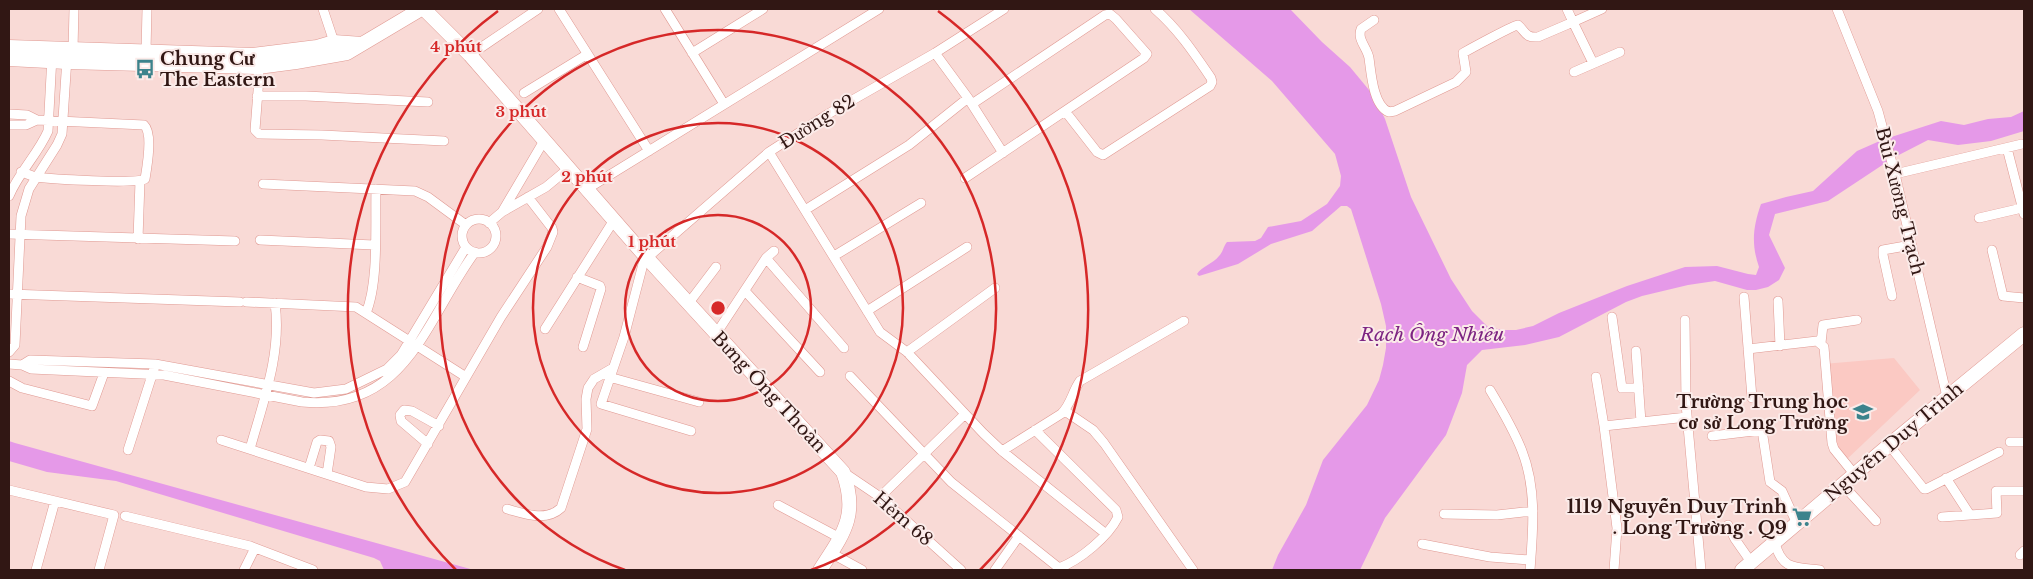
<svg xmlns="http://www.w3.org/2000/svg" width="2033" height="579" font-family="'Libre Baskerville',serif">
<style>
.built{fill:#fbc9c3}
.water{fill:#e599e8}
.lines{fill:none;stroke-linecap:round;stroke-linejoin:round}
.street-casing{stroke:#e09992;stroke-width:10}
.secondary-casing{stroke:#e09992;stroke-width:15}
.street{stroke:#fff;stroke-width:9}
.secondary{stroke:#fff;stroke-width:14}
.ring{fill:none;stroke:#d62828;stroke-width:2.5}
.labels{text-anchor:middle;stroke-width:4;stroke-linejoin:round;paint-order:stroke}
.poi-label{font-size:18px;font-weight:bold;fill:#311714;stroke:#fbebe9;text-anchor:end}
.street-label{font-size:18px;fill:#311714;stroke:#fbebe9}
.water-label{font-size:19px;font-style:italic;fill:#7d2482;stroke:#fbebe9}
.centre{fill:#d62828;stroke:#fbebe9;stroke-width:2.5}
.ring-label{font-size:15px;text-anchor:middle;font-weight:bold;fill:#d62828;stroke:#fbebe9;stroke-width:4;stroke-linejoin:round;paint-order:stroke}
</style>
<rect width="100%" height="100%" fill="#f9dad6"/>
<path class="built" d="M 1894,358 L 1920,390 L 1846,460 L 1831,440 L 1823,364 Z"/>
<path class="water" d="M 1189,9 L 1290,9 L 1322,42 L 1350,67 L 1374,96 L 1385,119 L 1411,197 L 1451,279 L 1472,311 L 1488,327 L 1503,330 L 1516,330 L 1533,326 L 1559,313 L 1627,286 L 1685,267 L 1717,266 L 1748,274 L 1756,275 L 1759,267 C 1751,244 1753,227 1761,204 L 1786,197 L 1813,191 L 1857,151 L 1882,140 L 1941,121 L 1964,125 L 1988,119 L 2011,117 L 2024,111 L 2024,131 L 1991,141 L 1958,145 L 1928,140 L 1893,158 L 1828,201 L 1775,214 L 1769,235 L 1785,268 L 1779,280 L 1768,287 L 1756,290 L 1747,290 L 1715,281 L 1688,285 L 1642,296 L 1626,302 L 1559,337 L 1525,345 L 1482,350 L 1467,365 L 1462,393 L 1446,435 L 1385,518 L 1360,570 L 1272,570 L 1278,555 L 1306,505 L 1323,460 L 1367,405 L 1379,380 L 1383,365 L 1386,348 L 1386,326 L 1381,304 L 1351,209 L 1347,206 L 1341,206 L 1312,231 L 1271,244 L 1238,264 L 1199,276 L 1197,274 C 1202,266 1213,264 1219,256 C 1223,252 1223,247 1227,242 L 1255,241 L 1261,238 L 1268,227 L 1301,221 L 1327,204 L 1340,186 L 1341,176 L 1335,154 L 1272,81 Z
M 9,441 L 15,443 L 474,570 L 384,570 L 380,561 L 374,558 L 116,481 L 47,472 L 9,461 Z"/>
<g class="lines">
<defs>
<path id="street" d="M 323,9 L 335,45
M 559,9 L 649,151
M 665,9 L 724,104
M 1567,9 L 1573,22 L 1602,9
M 1837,9 L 1878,111 L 1895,174 L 1947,397
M 1374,20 L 1361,29 C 1357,40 1367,47 1369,58 C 1371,72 1373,106 1389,112 L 1395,111 L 1456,82 L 1466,72 L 1463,53 C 1470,49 1514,25 1518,25 C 1526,32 1525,38 1538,37 L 1573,22 L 1593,63
M 73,49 L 74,9
M 146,51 L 147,9
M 692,53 L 763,9
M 935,53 L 968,98 L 1003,153
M 470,55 L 538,9
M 258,67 L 259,78 L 255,130 L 259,134 L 322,135 L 444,141
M 1574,72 L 1620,52
M 524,93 L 586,55
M 257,96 L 306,96 L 428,102
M 1065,111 L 1097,152 L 1103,155 L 1210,86 L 1212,82 L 1211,78 C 1194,53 1178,29 1155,9
M 9,114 L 27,115 L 37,120 L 144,125 C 153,133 147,167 145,179 C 136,184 50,179 36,177 C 31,176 26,173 21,172
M 9,125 L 26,125 L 37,120
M 2007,148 L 2024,214
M 769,152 L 880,332 L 907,352 L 983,433 L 1002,451 L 1106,534
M 1895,174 L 2022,144
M 965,178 L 1144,58 L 1147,54 L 1116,19 L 1110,14 L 1105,15 L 972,104
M 263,184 L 415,191 L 428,197 L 466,225
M 587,189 L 879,9
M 9,196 C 19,172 38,154 48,131 L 52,56
M 805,210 L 909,145 L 968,98
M 502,212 L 545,139
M 1979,218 L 2022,208
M462 236a17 17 0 1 1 34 0a17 17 0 1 1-34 0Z
M 489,223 L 502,212 L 546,187 L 569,168
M 9,234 L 235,241
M 138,239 L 140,181
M 260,240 L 374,245
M 1992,250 L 2003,296 L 2024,298
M 834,256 L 921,203
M 766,258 L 844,348
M 577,277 L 600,286 L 601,289 L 583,347
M 745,291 L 820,372
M 9,294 L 240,302
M 1892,296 L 1883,255 L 1883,250 L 1911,245
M 1744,297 L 1752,398
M 1778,301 L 1780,346
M 246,302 L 356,307 L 466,377
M 688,304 L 716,267
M 867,311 L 967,247
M 366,313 C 379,282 375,224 376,189
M 1612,317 L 1622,388 L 1639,388
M 1685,320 L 1686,404 L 1701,570
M 545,329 L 614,220
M 716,334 L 766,258 L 774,251
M 1821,343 L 1823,325 L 1857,320
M 1748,349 L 1817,341 L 1824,347 L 1832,443 L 1834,449 L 1855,475
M 1636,351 L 1641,422
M 9,352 L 15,345 L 21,216 L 29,189 L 57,145 L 62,134 L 67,58
M 907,352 L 995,288
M 9,364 L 22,365 L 31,369 L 164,375 L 302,402 C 407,412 425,320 475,252
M 22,365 L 30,360 L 155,364 L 314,393 L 346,389 L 387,369 L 401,355 L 466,247
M 850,376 L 951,482 L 1059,568 C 1080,560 1108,537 1118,517 L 1116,510 L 1035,430
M 609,377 L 699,402
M 1596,377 L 1604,426 L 1687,417
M 9,381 L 22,388 L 92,406 L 104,373
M 1490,390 C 1502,410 1514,430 1522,451 C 1537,489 1533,531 1530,570
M 1065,411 L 1093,430 L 1104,443 L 1193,570
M 1604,426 L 1617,528 L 1614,570
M 691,431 L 601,404 L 624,337 L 643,264 L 647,258 L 769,152 L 828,114 L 935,53 L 1004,9
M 1712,436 L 1762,430 L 1770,482 L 1782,491 L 1797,524
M 221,440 L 366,487 L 388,489 L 405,482 L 501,317 L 547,247 L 553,232 L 552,228 L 528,197
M 2010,442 L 2024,442
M 428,444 L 401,421 L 400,415 L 404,410 L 412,411 L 439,426
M 1889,445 L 1924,489 L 1926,489 L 1999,452
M 250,449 C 263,402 282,353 275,303
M 128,450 L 154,369
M 1002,451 L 1061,414 C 1071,405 1072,392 1080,381 L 1184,321
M 309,468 L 317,442 L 320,440 L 329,441 L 331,447 L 327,474
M 843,472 L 880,497 L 961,570
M 1946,478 L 1970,515 L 1997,513 L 1996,491 L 2024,491
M 1843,485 L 1876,521
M 9,490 L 114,515 L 99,570
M 880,497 L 965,414
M 778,505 L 840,538
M 507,509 C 525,514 546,522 561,508 L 587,429 L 586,399 L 588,388 L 594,379 L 613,368
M 1444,514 L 1497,515 L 1533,511
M 125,516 L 250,546 L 313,570
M 1942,517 L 1970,515
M 1728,525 L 1735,539 L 1751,562
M 1775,543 C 1782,570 1795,567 1820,570
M 1422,544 L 1490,557 L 1530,560
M 831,553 L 862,570
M 2020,555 L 2024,551
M 36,570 L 55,501
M 244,570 L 255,548
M 995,570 L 1019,536"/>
<path id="secondary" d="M 424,9 L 470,55 L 647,258 L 843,472 C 859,516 843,534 820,570
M 9,47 L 253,55 L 317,47 L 334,42 L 362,44
M 9,59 L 67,62 L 258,67 L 296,62 L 347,53 L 421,9
M 1742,570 L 1895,440 L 2024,334"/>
</defs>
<use href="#street" class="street-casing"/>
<use href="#secondary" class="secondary-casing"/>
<use href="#street" class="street"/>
<use href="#secondary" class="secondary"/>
</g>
<g class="ring">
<circle cx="718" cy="308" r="93"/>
<circle cx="718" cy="308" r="185"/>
<path d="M625 570A278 278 0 1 1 811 570"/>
<path d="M456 570A370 370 0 0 1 498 11M938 11A370 370 0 0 1 980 570"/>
</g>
<defs>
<symbol id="bus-bare" viewBox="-9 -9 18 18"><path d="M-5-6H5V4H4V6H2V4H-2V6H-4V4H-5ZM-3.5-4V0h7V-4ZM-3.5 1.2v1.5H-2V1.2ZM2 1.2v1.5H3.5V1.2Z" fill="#3c838c" stroke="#fbebe9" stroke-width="2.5" paint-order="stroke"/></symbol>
<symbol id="school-bare" viewBox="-9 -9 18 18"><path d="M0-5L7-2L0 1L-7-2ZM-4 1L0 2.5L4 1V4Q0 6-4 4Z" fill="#3c838c" stroke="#fbebe9" stroke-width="2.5" paint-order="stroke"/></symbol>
<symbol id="supermarket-bare" viewBox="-9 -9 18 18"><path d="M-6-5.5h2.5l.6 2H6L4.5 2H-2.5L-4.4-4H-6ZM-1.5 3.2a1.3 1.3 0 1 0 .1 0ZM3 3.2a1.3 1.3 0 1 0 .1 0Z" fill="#3c838c" stroke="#fbebe9" stroke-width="2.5" paint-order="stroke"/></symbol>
</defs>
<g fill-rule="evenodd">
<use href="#bus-bare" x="131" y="55" width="28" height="28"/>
<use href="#school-bare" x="1849" y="398" width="28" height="28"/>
<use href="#supermarket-bare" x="1788" y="503" width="28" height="28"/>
</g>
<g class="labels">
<g class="poi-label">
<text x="160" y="65" text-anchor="start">Chung Cư<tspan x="160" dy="21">The Eastern</tspan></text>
<text x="1848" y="408">Trường Trung học<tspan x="1848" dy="21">cơ sở Long Trường</tspan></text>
<text x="1787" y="513">1119 Nguyễn Duy Trinh<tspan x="1787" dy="21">. Long Trường . Q9</tspan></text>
</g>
<g class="street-label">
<text transform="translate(817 122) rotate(-32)" y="6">Đường 82</text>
<text transform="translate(1900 201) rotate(76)" y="6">Bùi Xương Trạch</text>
<text transform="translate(769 392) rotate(47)" y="6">Bưng Ông Thoàn</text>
<text transform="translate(1894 442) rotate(-40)" y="6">Nguyễn Duy Trinh</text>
<text transform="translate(903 519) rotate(41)" y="6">Hẻm 68</text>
</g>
<g class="water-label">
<text x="1432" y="341">Rạch Ông Nhiêu</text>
</g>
</g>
<circle cx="718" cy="308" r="8" class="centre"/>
<g class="ring-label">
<text x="456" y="52">4 phút</text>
<text x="521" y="117">3 phút</text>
<text x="587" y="182">2 phút</text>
<text x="652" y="247">1 phút</text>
</g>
<rect width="2033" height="579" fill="none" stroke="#311714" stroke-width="20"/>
</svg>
